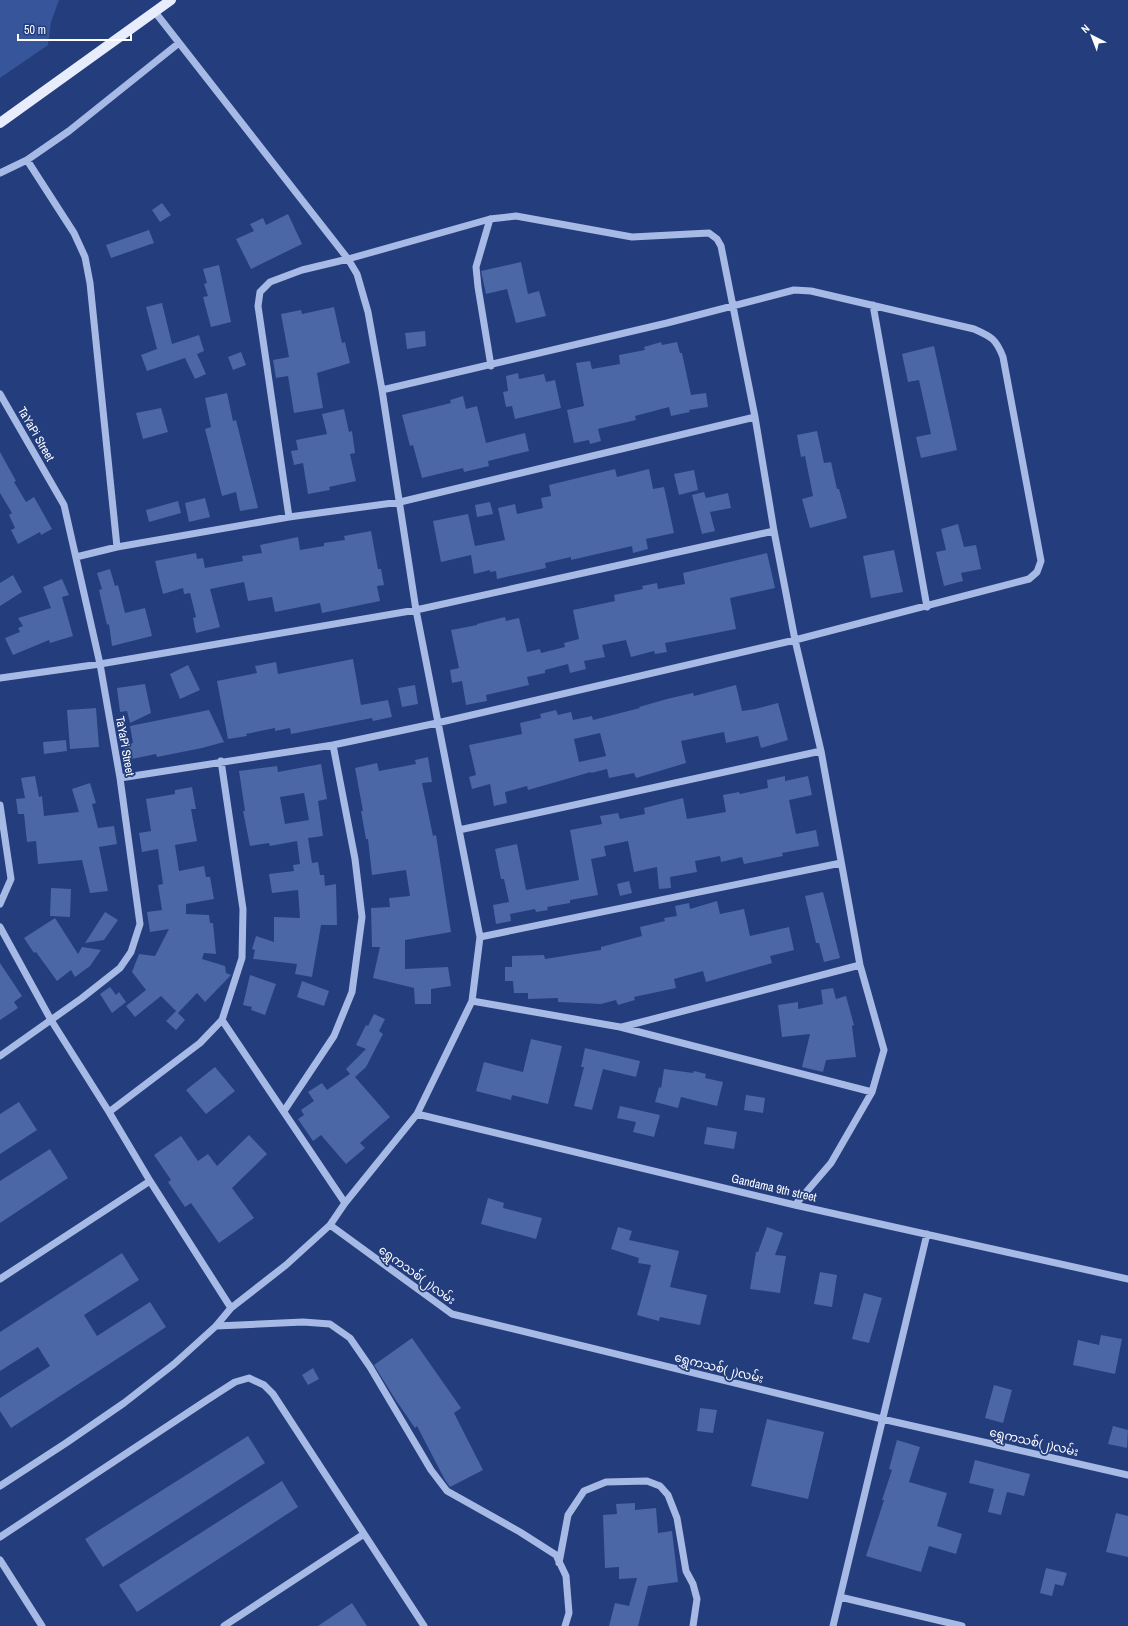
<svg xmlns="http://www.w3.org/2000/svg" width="1128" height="1626" font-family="'Archivo Narrow','Noto Sans Myanmar',sans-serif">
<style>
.green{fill:#37559a}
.building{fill:#4b67a6;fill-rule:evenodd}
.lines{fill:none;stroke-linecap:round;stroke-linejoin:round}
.minor{stroke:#a7bae5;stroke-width:7}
.major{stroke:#e8edfd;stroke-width:10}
.labels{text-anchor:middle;stroke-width:3.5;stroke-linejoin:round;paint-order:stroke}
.street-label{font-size:12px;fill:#fff;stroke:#233d7d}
</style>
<rect width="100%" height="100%" fill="#233d7d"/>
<path class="green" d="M 0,0 L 59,0 L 51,22 L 48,45 L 0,78 Z"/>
<path class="building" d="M 162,203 L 171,215 L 160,222 L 152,210 Z
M 288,214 L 302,244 L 251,269 L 236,239 L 254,231 L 250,224 L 263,218 L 266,225 Z
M 149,230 L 154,243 L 111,258 L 106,245 Z
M 521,262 L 528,294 L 539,291 L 546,316 L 516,323 L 507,289 L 486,294 L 481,271 Z
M 219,265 L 231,322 L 211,327 L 203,297 L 208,296 L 204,284 L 207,283 L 203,269 Z
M 162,303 L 172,344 L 199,335 L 204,351 L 197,354 L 206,374 L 195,379 L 185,358 L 147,371 L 141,355 L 157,349 L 146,307 Z
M 334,307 L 342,343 L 345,342 L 350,363 L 317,373 L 323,408 L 294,413 L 288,376 L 276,378 L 273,360 L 289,357 L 281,314 L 301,310 L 302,314 Z
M 425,331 L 426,346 L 407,349 L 405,333 Z
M 661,342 L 662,345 L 677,342 L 680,353 L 682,353 L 691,395 L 706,393 L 708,407 L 689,410 L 690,412 L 671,416 L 669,407 L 635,416 L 636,420 L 598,429 L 601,441 L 590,444 L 589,440 L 574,443 L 567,410 L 584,406 L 576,363 L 590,361 L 592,369 L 620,364 L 619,355 L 645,350 L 644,347 Z
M 934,346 L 957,450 L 921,458 L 916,437 L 931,434 L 919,380 L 908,382 L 902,354 Z
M 241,352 L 246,365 L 233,370 L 228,357 Z
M 518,373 L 519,379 L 544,374 L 546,382 L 555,380 L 561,408 L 515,419 L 512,406 L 506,407 L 503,392 L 508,391 L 506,376 Z
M 227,393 L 233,421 L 236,420 L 258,508 L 240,511 L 236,492 L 222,496 L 205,429 L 211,427 L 205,398 Z
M 463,396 L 466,409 L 477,406 L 486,443 L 525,433 L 529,451 L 488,461 L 489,466 L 464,472 L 463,468 L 422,478 L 413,445 L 410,446 L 402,415 L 451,403 L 450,400 Z
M 161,408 L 168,432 L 143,439 L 136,413 Z
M 344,409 L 349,432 L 352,431 L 355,453 L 350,454 L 356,481 L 329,487 L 330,490 L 308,494 L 303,463 L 294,465 L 291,451 L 298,450 L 296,440 L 327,434 L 322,414 Z
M 817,431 L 824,463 L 831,462 L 837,489 L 839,489 L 847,518 L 810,528 L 802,499 L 813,496 L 805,456 L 801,457 L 797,435 Z
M 0,452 L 16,481 L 14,482 L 26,502 L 34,497 L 52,529 L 41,535 L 40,532 L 18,544 L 11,530 L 15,528 L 9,515 L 12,513 L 0,493 Z
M 615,469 L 617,477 L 649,469 L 653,489 L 664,487 L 674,533 L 646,539 L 648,549 L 633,553 L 632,546 L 571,560 L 571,557 L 545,563 L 546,568 L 497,579 L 496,571 L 490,572 L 490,570 L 474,574 L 471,555 L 441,562 L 433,521 L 468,514 L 475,546 L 505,540 L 498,508 L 515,504 L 517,514 L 543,508 L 541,498 L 551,496 L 549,485 Z
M 694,470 L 698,490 L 679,495 L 674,474 Z
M 704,492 L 706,498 L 728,493 L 731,508 L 710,512 L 715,531 L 702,534 L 692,495 Z
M 205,498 L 210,517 L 189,522 L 185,503 Z
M 178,501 L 181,513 L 149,522 L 146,510 Z
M 490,502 L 493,514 L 477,517 L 475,505 Z
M 958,524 L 964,547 L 976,545 L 981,569 L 961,573 L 963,581 L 944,586 L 936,552 L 946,550 L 941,529 Z
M 371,531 L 378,569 L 381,569 L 384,585 L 377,586 L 380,601 L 322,613 L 320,603 L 275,612 L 272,597 L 248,601 L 244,582 L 210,589 L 220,627 L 196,633 L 193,618 L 196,617 L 190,593 L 184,594 L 183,588 L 163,594 L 155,561 L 196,553 L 197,559 L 203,558 L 205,568 L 243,561 L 242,556 L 262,553 L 260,545 L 298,537 L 300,550 L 324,546 L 324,543 L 345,540 L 344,536 Z
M 894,550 L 903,592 L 871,598 L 863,556 Z
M 767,553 L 775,588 L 730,598 L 736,629 L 665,643 L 667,652 L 655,654 L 654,651 L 631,657 L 626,640 L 602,645 L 605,657 L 584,661 L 586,669 L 570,673 L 568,664 L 545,670 L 545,673 L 527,677 L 529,685 L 486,695 L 487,701 L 466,705 L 462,681 L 452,683 L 450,670 L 459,668 L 451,630 L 477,625 L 477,624 L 505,617 L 506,621 L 519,618 L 527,652 L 540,649 L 541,653 L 565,647 L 564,643 L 579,639 L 573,610 L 615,601 L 614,595 L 643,589 L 642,586 L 657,583 L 658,589 L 685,584 L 683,573 Z
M 110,569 L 115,586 L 118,585 L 125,613 L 145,608 L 152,636 L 112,646 L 109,624 L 107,625 L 99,590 L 102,589 L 97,573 Z
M 13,575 L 22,592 L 0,606 L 0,583 Z
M 62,579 L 69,595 L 62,597 L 73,636 L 50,643 L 49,640 L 13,655 L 5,638 L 20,632 L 18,628 L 23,626 L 18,618 L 51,608 L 43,587 Z
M 353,659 L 361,705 L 388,700 L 392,717 L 373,721 L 372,718 L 291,734 L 290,728 L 275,731 L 275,728 L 246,734 L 247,736 L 228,739 L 217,681 L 257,673 L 255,666 L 276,662 L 278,674 Z
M 188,665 L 200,690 L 180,699 L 170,674 Z
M 145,684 L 151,713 L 130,723 L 127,711 L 120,712 L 117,688 Z
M 415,685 L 418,704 L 402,707 L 398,688 Z
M 736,685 L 742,711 L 755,709 L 778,703 L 788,740 L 761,748 L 758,736 L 726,743 L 724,732 L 681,741 L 686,763 L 636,778 L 634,773 L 609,778 L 607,769 L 591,773 L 591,772 L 528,790 L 527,786 L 505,792 L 507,803 L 494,806 L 490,784 L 472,789 L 469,777 L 476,775 L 469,745 L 522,734 L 520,723 L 541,718 L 540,714 L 556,710 L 558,715 L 571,712 L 573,720 L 592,716 L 593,720 L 640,708 L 639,707 L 667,699 L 693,693 L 694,696 ZM 600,733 L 606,756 L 579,762 L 574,739 Z
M 96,708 L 99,747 L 70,749 L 67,710 Z
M 209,710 L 224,742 L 202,748 L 157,757 L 156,754 L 127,760 L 124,745 L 133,743 L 130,726 Z
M 66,740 L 67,751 L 44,754 L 43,742 Z
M 428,757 L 432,782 L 422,783 L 433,836 L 436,835 L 451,932 L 405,940 L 405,969 L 448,967 L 451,986 L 431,989 L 431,1004 L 415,1004 L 414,988 L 373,978 L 380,947 L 372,947 L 371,908 L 390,907 L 389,898 L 410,896 L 406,870 L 372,875 L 368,839 L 366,839 L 361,811 L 363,811 L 355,768 L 377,763 L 379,771 L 416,764 L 415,760 Z
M 321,764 L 327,799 L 318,801 L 323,836 L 308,838 L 312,863 L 318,862 L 320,875 L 324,875 L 325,886 L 336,884 L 337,925 L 321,925 L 312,977 L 295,974 L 297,964 L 253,959 L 255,950 L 252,949 L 256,936 L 274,942 L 274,917 L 300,918 L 298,890 L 272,893 L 269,874 L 294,871 L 293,865 L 300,864 L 297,841 L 270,846 L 269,843 L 250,846 L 243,811 L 245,811 L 239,771 L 277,766 L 278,772 ZM 304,793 L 309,820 L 285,824 L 280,797 Z
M 35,776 L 39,797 L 42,796 L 44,816 L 79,812 L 72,789 L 90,783 L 96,803 L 92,804 L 98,828 L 114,826 L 117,844 L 99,847 L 108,891 L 90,893 L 82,860 L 38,864 L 36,841 L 27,842 L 24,814 L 18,814 L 16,799 L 25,798 L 21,778 Z
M 785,776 L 785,781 L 808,776 L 812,795 L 789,800 L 796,834 L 816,830 L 819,846 L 782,853 L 783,856 L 744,864 L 742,857 L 721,862 L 720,856 L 695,861 L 697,872 L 670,877 L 671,888 L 659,889 L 657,867 L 634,872 L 628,841 L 604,846 L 606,856 L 591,859 L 598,895 L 570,900 L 570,903 L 547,907 L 548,910 L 536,912 L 535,909 L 510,914 L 511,921 L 496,924 L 493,905 L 509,902 L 504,879 L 501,879 L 495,849 L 517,844 L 526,890 L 579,880 L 570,830 L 602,824 L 600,816 L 618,813 L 620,819 L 645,814 L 644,808 L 683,798 L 687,819 L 726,812 L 723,795 L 739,792 L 740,794 L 768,788 L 767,780 Z
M 192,787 L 196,809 L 191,809 L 197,841 L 175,845 L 179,871 L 204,866 L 206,877 L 210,877 L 214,899 L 186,904 L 186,914 L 209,915 L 210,923 L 213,923 L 216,954 L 204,953 L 202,959 L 225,966 L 226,973 L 231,975 L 205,1002 L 197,993 L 178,1013 L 161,996 L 135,1017 L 126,1006 L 146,990 L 132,972 L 139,954 L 155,956 L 169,929 L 150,932 L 147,912 L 162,910 L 158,885 L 163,884 L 158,849 L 142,852 L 139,833 L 151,831 L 146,799 L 175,794 L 175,790 Z
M 629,881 L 632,893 L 620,896 L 617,884 Z
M 51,888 L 71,889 L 70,917 L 50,916 Z
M 823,892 L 840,958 L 824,962 L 819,943 L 816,943 L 805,896 Z
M 717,901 L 720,914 L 744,909 L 750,936 L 789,927 L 794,950 L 770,956 L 772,963 L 706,982 L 703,971 L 674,979 L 676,988 L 634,997 L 635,1000 L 618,1005 L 616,1000 L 601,1004 L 558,1002 L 558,998 L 528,999 L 528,993 L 514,993 L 513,981 L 505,981 L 505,967 L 512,967 L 512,956 L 544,955 L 545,959 L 601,950 L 601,947 L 642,936 L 640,927 L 665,921 L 664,918 L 677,916 L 675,906 L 689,903 L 690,909 Z
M 105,912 L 118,920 L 104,940 L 85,943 Z
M 55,918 L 78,954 L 82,947 L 101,950 L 90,966 L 75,977 L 71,970 L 57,981 L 36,952 L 34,953 L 24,938 Z
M 0,963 L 22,996 L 14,1002 L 18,1008 L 0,1020 Z
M 250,975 L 276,984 L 265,1015 L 251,1010 L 252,1007 L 243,1005 Z
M 302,981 L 329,991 L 324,1006 L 297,997 Z
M 110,987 L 116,995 L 119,992 L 126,1002 L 112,1013 L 100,994 Z
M 833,988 L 836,999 L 846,996 L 854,1025 L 852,1026 L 856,1057 L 826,1060 L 823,1072 L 802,1067 L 810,1034 L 782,1037 L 778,1005 L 798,1002 L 798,1009 L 823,1004 L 821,990 Z
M 176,1011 L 185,1020 L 176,1030 L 166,1021 Z
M 374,1014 L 385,1019 L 379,1031 L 383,1034 L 366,1067 L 355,1077 L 390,1117 L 360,1143 L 365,1148 L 346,1164 L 321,1135 L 313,1141 L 298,1119 L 304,1115 L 301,1110 L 314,1101 L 308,1092 L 322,1083 L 327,1090 L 350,1074 L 346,1069 L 366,1049 L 356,1045 L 366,1025 L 368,1026 Z
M 531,1039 L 562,1046 L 548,1104 L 512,1095 L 511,1100 L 476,1091 L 484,1062 L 523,1072 Z
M 585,1048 L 640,1061 L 636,1077 L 603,1069 L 592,1110 L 574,1106 L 584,1067 L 581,1067 Z
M 215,1067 L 235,1091 L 206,1114 L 186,1090 Z
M 664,1069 L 693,1073 L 694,1071 L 706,1074 L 705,1078 L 723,1082 L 717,1106 L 681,1097 L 678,1108 L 655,1102 L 659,1087 L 661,1088 Z
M 746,1095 L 765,1098 L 763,1113 L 744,1110 Z
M 19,1102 L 37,1130 L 0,1154 L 0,1114 Z
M 620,1106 L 660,1115 L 654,1137 L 633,1132 L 636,1122 L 617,1118 Z
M 707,1127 L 737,1132 L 734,1149 L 704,1144 Z
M 249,1135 L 267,1154 L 232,1188 L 254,1218 L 219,1243 L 191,1203 L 185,1207 L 168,1182 L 171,1180 L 154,1155 L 181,1136 L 198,1161 L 208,1154 L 217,1166 Z
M 50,1149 L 68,1178 L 0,1223 L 0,1181 Z
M 488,1198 L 504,1203 L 503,1208 L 542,1218 L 536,1239 L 481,1224 Z
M 618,1227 L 632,1231 L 629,1240 L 679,1251 L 670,1287 L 707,1295 L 700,1325 L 660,1317 L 659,1321 L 637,1315 L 651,1265 L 638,1263 L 639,1258 L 611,1249 Z
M 767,1227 L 783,1233 L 775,1255 L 786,1256 L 780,1293 L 750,1289 L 756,1252 L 758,1252 Z
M 122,1253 L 139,1280 L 84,1315 L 97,1336 L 150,1302 L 166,1327 L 11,1428 L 0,1411 L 0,1398 L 50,1366 L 38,1347 L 0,1371 L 0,1332 Z
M 820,1272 L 837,1275 L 832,1307 L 814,1304 Z
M 864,1293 L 882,1298 L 869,1343 L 852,1339 Z
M 1101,1335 L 1122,1339 L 1115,1374 L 1073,1365 L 1078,1340 L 1099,1345 Z
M 412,1338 L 461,1408 L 454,1413 L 483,1470 L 450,1487 L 445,1480 L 417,1426 L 415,1428 L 395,1399 L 374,1365 Z
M 313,1368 L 319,1379 L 308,1385 L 302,1375 Z
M 994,1385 L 1012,1390 L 1003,1423 L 985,1418 Z
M 700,1408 L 717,1410 L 713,1433 L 697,1431 Z
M 767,1419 L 824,1432 L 808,1499 L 751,1486 Z
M 1113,1426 L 1128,1430 L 1127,1448 L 1108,1444 Z
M 248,1436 L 265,1463 L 103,1567 L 85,1539 Z
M 897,1440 L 920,1447 L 909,1482 L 947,1493 L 937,1526 L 962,1534 L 956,1554 L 929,1546 L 921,1572 L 866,1556 L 884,1500 L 882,1500 L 892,1470 L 889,1469 Z
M 975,1460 L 1030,1474 L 1024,1496 L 1007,1492 L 1001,1515 L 988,1512 L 994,1489 L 969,1483 Z
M 282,1481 L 298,1507 L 137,1612 L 119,1585 Z
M 635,1503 L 635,1510 L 656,1508 L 658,1533 L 672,1531 L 678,1582 L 648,1586 L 638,1626 L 609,1626 L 615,1603 L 629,1606 L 637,1578 L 619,1579 L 619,1567 L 605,1568 L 603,1515 L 617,1514 L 616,1504 Z
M 1116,1513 L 1128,1516 L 1128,1557 L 1106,1552 Z
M 1046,1568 L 1067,1573 L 1063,1586 L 1055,1584 L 1052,1596 L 1040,1593 Z
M 352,1603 L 367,1626 L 318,1626 Z"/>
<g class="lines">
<path class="minor" d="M 27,160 L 74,233 L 85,257 L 90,283 L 117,547
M 0,173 L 27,160 L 69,131 L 179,43
M 490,219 L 476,267 L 478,287 L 491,366
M 873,305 L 927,607
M 0,394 L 64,505 L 100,664 L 120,778 L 140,924 L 131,952 L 120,968 L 82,998 L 0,1056
M 289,517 L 258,306 L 260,292 L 270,282 L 302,270 L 348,259 L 490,219 L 516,216 L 632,237 L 709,233 L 717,239 L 721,246 L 755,417 L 774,531 L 795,640 L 821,751 L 860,965 L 884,1050 L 872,1092 L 831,1163 L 795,1205
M 76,557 L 117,547 L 289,517 L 400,502 L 755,417
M 0,678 L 100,664 L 416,610 L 774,531
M 120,778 L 333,745 L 437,723 L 795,640 L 1029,579 L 1037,572 L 1041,561 L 1003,357 C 996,339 992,337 974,329 L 811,291 L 794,290 L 667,323 L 382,390
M 0,805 L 11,879 L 0,904
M 459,830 L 821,751
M 0,927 L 51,1020 L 109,1112 L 150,1181 L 231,1308
M 480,937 L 841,863
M 472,1001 L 620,1027 L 872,1092
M 222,1020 L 345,1203
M 622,1027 L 860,965
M 284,1111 L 334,1036 L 352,992 L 362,917 L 355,859 L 333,745
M 109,1112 L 200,1043 L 222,1020 L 242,958 L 243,909 L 221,761
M 417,1114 L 795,1205 L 1128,1279
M 330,1225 L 452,1314 L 882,1419 L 1128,1475
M 0,1279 L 150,1181
M 216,1326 L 303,1322 L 330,1324 L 350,1338 L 370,1367 L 431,1470 L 447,1491 L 520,1532 L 556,1555 L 566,1576 L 569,1613 L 565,1626
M 0,1486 L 66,1443 L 124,1403 L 174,1364 L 216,1326 L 231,1308 L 286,1265 L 330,1225 L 345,1203 L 417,1114 L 472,1001 L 480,937 L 416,610 L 382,390 L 368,312 L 357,274 L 348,259 L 155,12
M 0,1537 L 207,1400 L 235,1382 L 249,1378 L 264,1385 L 273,1394 L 424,1626
M 0,1560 L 42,1626
M 559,1563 L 568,1515 L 584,1491 L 606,1482 L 647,1481 L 660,1486 L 668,1495 L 677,1518 L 686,1571 L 693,1584 L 697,1599 L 693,1626
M 840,1597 L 962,1626
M 224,1626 L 364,1534
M 833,1626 L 927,1234"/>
<path class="major" d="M 0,123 L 171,0"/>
</g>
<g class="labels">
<g class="street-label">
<text transform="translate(36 434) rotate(60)" y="4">TaYaPi Street</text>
<text transform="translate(125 746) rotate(80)" y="4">TaYaPi Street</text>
<text transform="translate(774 1188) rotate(13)" y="4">Gandama 9th street</text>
<text transform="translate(417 1275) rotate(36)" y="4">ရွှေကသစ်(၂)လမ်း</text>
<text transform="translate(719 1368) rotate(14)" y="4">ရွှေကသစ်(၂)လမ်း</text>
<text transform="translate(1034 1442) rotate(13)" y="4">ရွှေကသစ်(၂)လမ်း</text>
</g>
</g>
<g transform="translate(1092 36) rotate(318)" stroke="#233d7d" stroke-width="3" paint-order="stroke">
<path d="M0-3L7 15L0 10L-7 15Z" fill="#ffffff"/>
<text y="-6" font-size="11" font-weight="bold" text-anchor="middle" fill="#ffffff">N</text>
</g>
<path d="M18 34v6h113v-6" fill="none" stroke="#ffffff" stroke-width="2"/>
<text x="24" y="34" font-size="12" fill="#ffffff" stroke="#233d7d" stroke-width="3" paint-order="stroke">50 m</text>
</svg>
